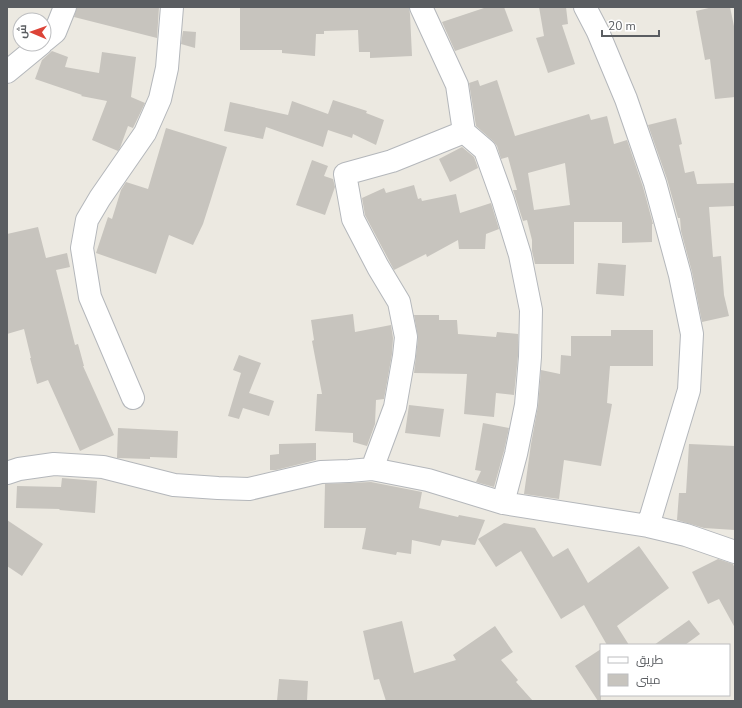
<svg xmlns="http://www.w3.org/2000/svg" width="742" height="708" font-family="'Nunito Sans',Cairo,sans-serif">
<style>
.building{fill:#c7c4be;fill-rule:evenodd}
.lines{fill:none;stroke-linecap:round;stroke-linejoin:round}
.minor-casing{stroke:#b4b7bb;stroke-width:24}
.minor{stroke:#fff;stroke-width:22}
</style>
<rect width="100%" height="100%" fill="#ece9e1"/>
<path class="building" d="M 77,7 L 159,7 L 157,38 L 74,17 Z
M 240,7 L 409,7 L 410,14 L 412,56 L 370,58 L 370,52 L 359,52 L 358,30 L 324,31 L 324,34 L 316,34 L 315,56 L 282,53 L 282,50 L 240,50 Z
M 487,7 L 504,7 L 513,31 L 455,51 L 442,22 Z
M 539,7 L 566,7 L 568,24 L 562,25 L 575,64 L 548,73 L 536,38 L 544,36 Z
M 713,7 L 730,7 L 735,31 L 735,97 L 715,99 L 710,59 L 705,60 L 696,11 Z
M 183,31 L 196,32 L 195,48 L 181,44 Z
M 52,51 L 68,57 L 65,67 L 99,73 L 102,52 L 136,57 L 131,97 L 145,103 L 133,128 L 128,126 L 120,148 L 118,151 L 92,140 L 107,101 L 81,96 L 82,95 L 35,79 L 42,60 Z
M 478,80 L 480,86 L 497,80 L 515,136 L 589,114 L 591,120 L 607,116 L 614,144 L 627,140 L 643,187 L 653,224 L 652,224 L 652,242 L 622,243 L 622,222 L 574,222 L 574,264 L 535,264 L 532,251 L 532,240 L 527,220 L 523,221 L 513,190 L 517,190 L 508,157 L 501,159 L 497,146 L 493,141 L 476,126 L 469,83 ZM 565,163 L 570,205 L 534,210 L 528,173 Z
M 333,100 L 367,111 L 366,113 L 384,120 L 376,145 L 353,134 L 352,138 L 328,130 L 323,147 L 266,127 L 263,139 L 224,131 L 230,102 L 288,115 L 292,101 L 328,114 Z
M 676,118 L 682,144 L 679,145 L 685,173 L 694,171 L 697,184 L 735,183 L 735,206 L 709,207 L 713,257 L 721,256 L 724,295 L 729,316 L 702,322 L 692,272 L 681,231 L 680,218 L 678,218 L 667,179 L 648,125 Z
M 166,128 L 227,147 L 211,199 L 203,224 L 193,245 L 169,235 L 156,274 L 96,253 L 108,217 L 112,219 L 121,190 L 126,182 L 148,189 Z
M 462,147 L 474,157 L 478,168 L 450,182 L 439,159 Z
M 312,160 L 328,166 L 324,176 L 333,179 L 335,187 L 325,215 L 296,205 Z
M 414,185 L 418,199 L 421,198 L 422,201 L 456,194 L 460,213 L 491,203 L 499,229 L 486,234 L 485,249 L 459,249 L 458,240 L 427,257 L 426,254 L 394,270 L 365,215 L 362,198 L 384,188 L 386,193 Z
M 38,227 L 46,258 L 67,253 L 70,267 L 56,270 L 75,345 L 78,344 L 84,366 L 83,366 L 114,435 L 80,451 L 48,380 L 37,384 L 30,358 L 31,358 L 24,329 L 7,334 L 7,234 Z
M 598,263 L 626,265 L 624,296 L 596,294 Z
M 353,314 L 355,332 L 391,325 L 393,338 L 392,354 L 384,399 L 376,400 L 375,424 L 367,446 L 353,442 L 353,433 L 315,431 L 317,394 L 322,394 L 312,341 L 314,340 L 311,320 Z
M 414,315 L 439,315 L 439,320 L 457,320 L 458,334 L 496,337 L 497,332 L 518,334 L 518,356 L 514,395 L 496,393 L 494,417 L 464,414 L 467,374 L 414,373 L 418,338 Z
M 611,330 L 653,330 L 653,366 L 610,366 L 607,403 L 612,404 L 601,466 L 564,460 L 559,499 L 524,494 L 531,444 L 538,406 L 541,370 L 560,374 L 561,355 L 571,356 L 571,336 L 611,336 Z
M 239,355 L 261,363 L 249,393 L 274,401 L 269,416 L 243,408 L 239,419 L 228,416 L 241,373 L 233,370 Z
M 409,405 L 444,409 L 440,437 L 405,433 Z
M 483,423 L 509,428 L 504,451 L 494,487 L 476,482 L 481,471 L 475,470 Z
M 118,428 L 178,431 L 177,458 L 150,457 L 150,459 L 117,458 Z
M 316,443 L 316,460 L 276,470 L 270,470 L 270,455 L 279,454 L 279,444 Z
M 689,444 L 735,446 L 735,530 L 704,528 L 677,520 L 679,493 L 686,493 Z
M 62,478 L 97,481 L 95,513 L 59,510 L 60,509 L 16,508 L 17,486 L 61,487 Z
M 371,482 L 422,492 L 419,508 L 458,517 L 459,515 L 485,520 L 475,545 L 442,540 L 440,546 L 412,540 L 411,554 L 397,552 L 396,555 L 362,549 L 366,528 L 324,528 L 325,484 Z
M 7,520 L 43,544 L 22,576 L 7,566 Z
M 504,523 L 535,528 L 553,557 L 568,548 L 588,583 L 639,546 L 669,588 L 617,626 L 629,645 L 607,645 L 584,605 L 561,619 L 521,551 L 496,567 L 478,539 Z
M 718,559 L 733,564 L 735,569 L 735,628 L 719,599 L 708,604 L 692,572 Z
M 689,620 L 700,634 L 685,645 L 654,645 Z
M 402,621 L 414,673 L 456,660 L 453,655 L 495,626 L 513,652 L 501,660 L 518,680 L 516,682 L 533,701 L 386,701 L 379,679 L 374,680 L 363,631 Z
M 601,649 L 601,701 L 598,701 L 575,666 Z
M 279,679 L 308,681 L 307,701 L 277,701 Z"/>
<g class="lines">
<defs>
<path id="minor" d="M 421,7 L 457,85 L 464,132 L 485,150 L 503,200 L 520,255 L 531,310 L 530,357 L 526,405 L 516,454 L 503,503
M 585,7 L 598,32 L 626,99 L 655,183 L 680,275 L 692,334 L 689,390 L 648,526 L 686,535 L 735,552
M 44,41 L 55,32 L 65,7
M 7,72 L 41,44
M 464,132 L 392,161 L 345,174 L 353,219 L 378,267 L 399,302 L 406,337 L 404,356 L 395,407 L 372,469 L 428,480 L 503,503 L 648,526
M 133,398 L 90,297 L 82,248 L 87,220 L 100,198 L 145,133 L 160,99 L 167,68 L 172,7
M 7,473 L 19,469 L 54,464 L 103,467 L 174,485 L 218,488 L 249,489 L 321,472 L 349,471 L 372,469"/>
</defs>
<use href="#minor" class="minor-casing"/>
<use href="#minor" class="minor"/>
</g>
<rect width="742" height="708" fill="none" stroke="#5a5d61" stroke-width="16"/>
<rect x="600" y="644" width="130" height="52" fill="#ffffff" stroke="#bdbec0"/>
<rect x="608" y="657" width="20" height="6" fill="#ffffff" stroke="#bdbec0"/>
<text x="636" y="664" font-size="12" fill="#5a5d61">طريق</text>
<rect x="608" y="674" width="20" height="12" fill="#c7c4be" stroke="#bdbec0"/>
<text x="636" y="684" font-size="12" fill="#5a5d61">مبنى</text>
<g transform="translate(32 32) rotate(272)"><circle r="19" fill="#ffffff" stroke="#bdbec0"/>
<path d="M0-3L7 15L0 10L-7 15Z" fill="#dc4337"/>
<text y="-6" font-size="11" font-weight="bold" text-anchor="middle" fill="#5a5d61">ش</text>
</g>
<path d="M602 30v6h57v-6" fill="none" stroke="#5a5d61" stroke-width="2"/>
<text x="608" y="30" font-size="12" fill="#5a5d61" stroke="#ffffff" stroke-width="3" paint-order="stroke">20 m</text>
</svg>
